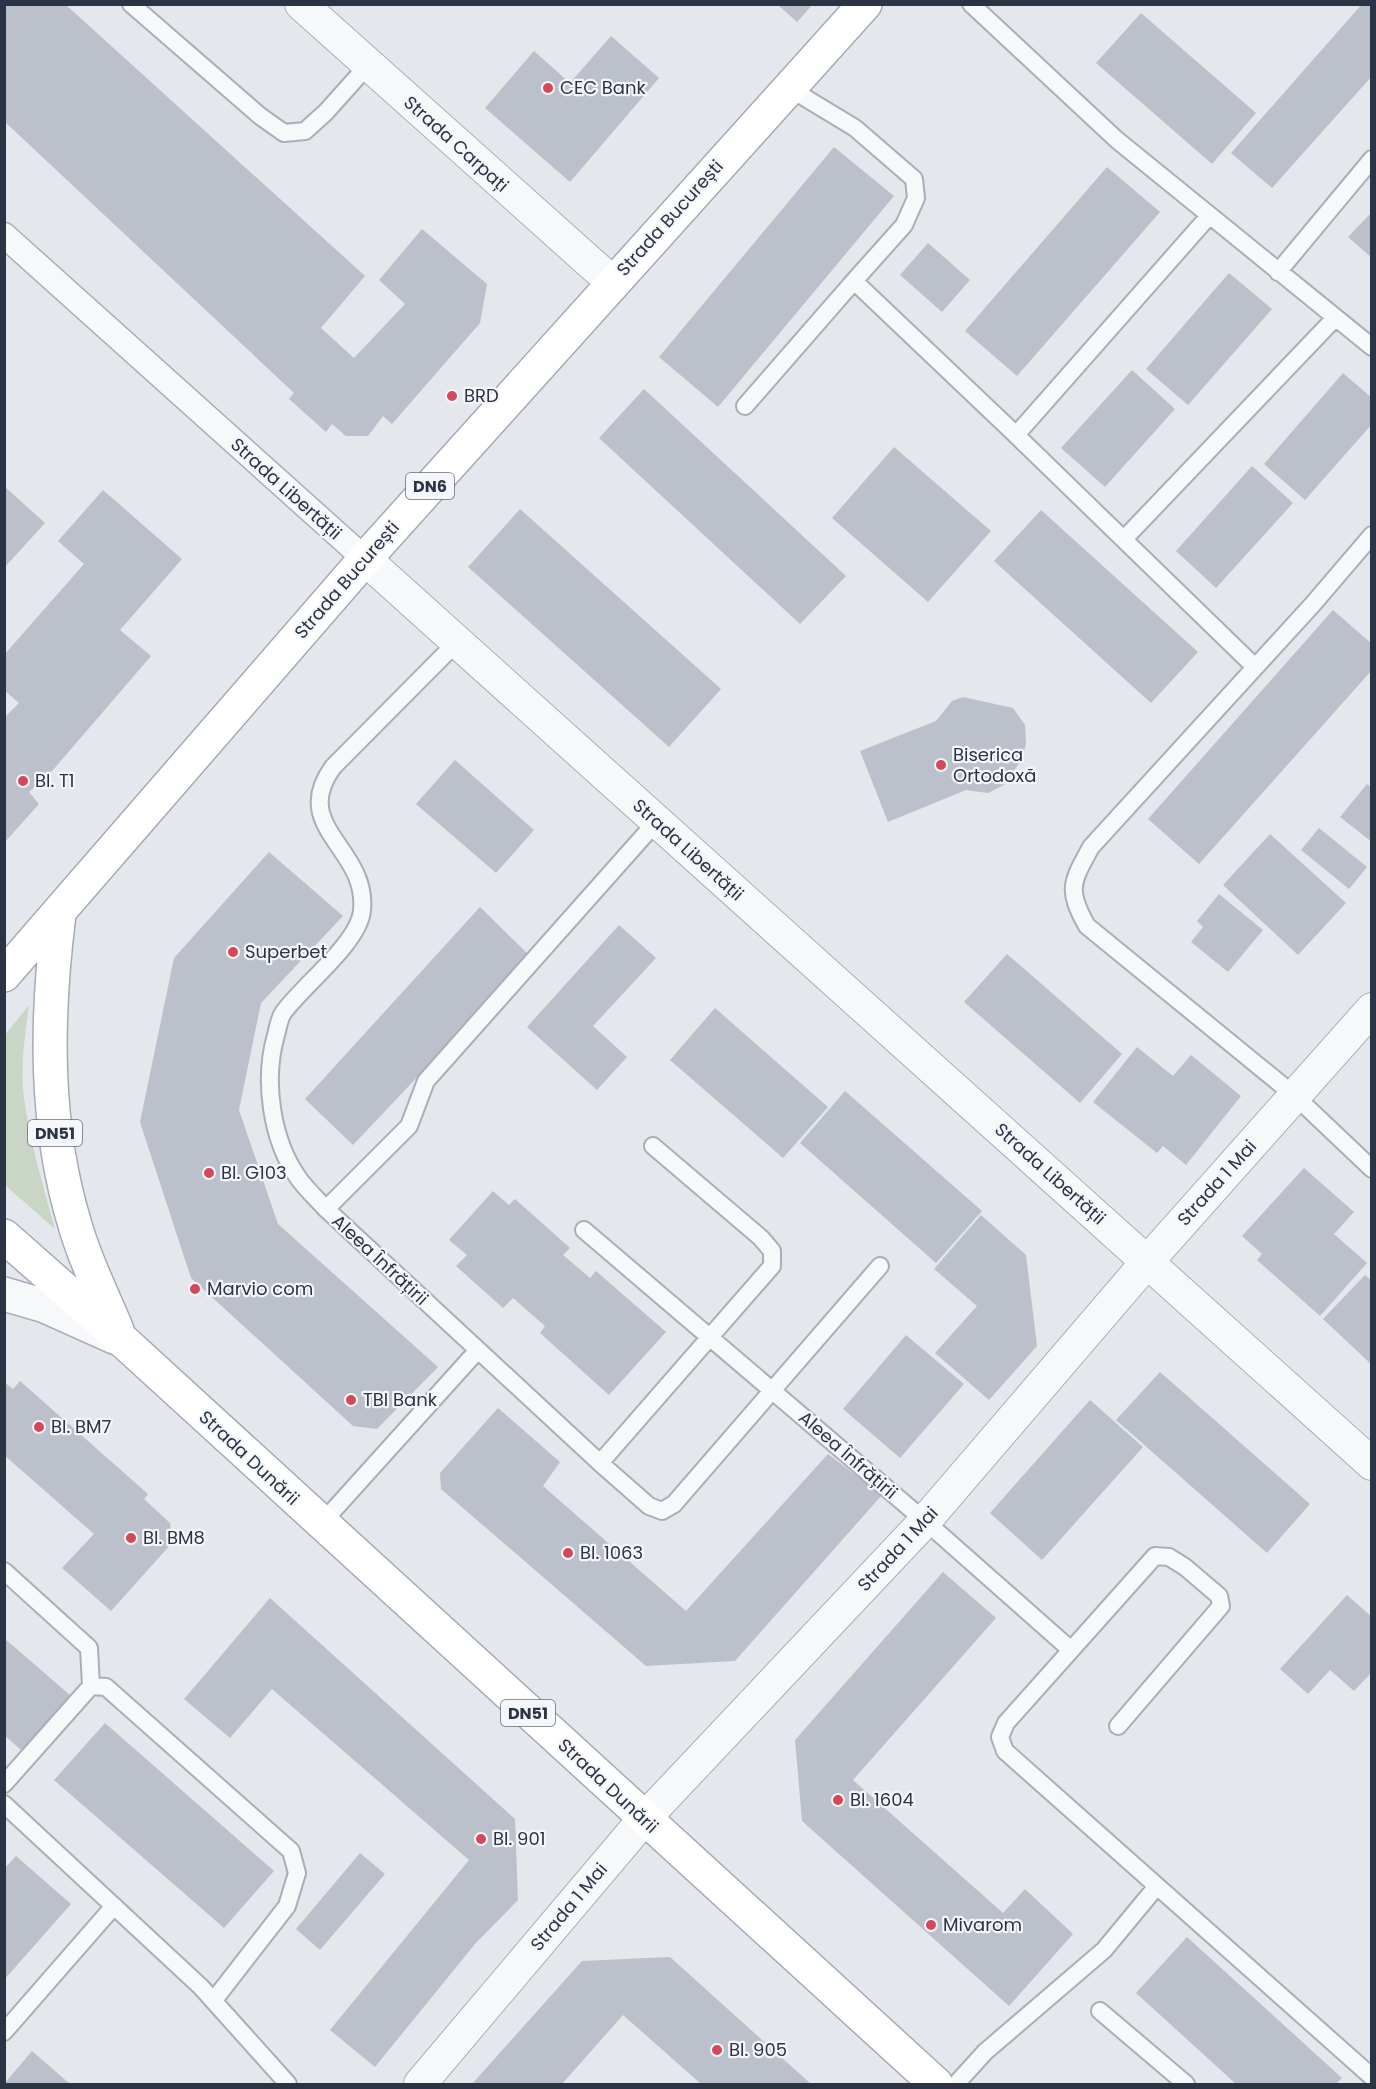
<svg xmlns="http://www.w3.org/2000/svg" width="1376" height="2089" font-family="Poppins,sans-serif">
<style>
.green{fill:#c9d6c5}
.building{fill:#bbc0ca}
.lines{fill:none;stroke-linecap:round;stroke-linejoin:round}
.service-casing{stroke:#a9aeb7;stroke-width:20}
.pedestrian-casing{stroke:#a9aeb7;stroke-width:27}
.minor-casing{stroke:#a9aeb7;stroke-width:34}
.tertiary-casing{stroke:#a9aeb7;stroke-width:36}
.primary-casing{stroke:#a3abb8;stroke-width:36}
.service{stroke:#f7f8fa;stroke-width:16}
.pedestrian{stroke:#f7f8fa;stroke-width:24}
.minor{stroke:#f7f8fa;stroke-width:32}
.tertiary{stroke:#f7f8fa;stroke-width:33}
.primary{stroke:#fff;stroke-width:33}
.poi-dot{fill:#d1495b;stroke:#f4f6f9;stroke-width:2}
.labels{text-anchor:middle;stroke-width:4.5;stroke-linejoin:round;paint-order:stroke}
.shield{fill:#f4f6f9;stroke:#676e7b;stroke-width:1.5}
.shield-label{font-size:16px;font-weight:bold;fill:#2b3445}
.poi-label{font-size:18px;fill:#2b3445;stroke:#f4f6f9;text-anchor:start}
.street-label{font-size:18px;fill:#2b3445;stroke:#f4f6f9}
</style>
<rect width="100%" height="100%" fill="#e4e7ec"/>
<path class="green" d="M 29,1005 C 25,1035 20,1067 24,1098 C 30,1142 43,1186 55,1229 L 5,1185 L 5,1035 Z"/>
<path class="building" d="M 4,4 L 65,4 L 365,276 L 321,328 L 354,358 L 405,304 L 379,280 L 422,229 L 487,284 L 480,323 L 392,424 L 383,416 L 368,436 L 346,436 L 332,424 L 326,432 L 289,399 L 294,393 L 4,121 Z
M 777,4 L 813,4 L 797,22 Z
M 1362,4 L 1372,4 L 1372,76 L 1272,188 L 1231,153 Z
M 1141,13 L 1256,113 L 1212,164 L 1096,63 Z
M 611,36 L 659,78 L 570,182 L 485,108 L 534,51 L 570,83 Z
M 834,147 L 894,196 L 718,407 L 659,357 Z
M 1107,167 L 1160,212 L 1017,376 L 965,331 Z
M 1372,212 L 1372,258 L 1348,237 Z
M 928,243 L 970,280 L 942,312 L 900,275 Z
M 1229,273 L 1272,309 L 1188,405 L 1146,369 Z
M 1132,370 L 1175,409 L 1105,487 L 1061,448 Z
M 1343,373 L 1372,398 L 1372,424 L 1305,500 L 1264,464 Z
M 644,389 L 846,576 L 800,624 L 599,438 Z
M 894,447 L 991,531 L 928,602 L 832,518 Z
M 1252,466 L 1293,503 L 1216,588 L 1176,551 Z
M 4,486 L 45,523 L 4,568 Z
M 103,490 L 182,559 L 120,630 L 151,656 L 53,770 L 29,792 L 39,804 L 4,843 L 4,718 L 19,703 L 4,690 L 4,655 L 84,564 L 58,541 Z
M 520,509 L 721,689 L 669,747 L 468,567 Z
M 1041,510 L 1198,652 L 1151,703 L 994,561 Z
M 1333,610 L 1372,644 L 1372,670 L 1199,864 L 1148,819 Z
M 963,697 L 1013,708 L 1025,725 L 1026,744 L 1022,759 L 1004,785 L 988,793 L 966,790 L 888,822 L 860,751 L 936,721 L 952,701 Z
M 455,760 L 534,830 L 496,873 L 416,804 Z
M 1367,784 L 1372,788 L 1372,842 L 1340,817 Z
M 1319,828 L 1367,867 L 1349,889 L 1301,850 Z
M 1270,834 L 1346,903 L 1298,955 L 1223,885 Z
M 269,852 L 343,916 L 261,1003 L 239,1110 L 278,1224 L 438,1367 L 377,1429 L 353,1426 L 191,1278 L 140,1122 L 174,958 Z
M 1219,894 L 1263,930 L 1228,972 L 1191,942 L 1203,927 L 1197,921 Z
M 480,907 L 531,957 L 353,1145 L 305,1099 Z
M 619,925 L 656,958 L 593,1026 L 627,1057 L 597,1090 L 527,1027 Z
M 1007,954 L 1122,1054 L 1080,1103 L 964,1002 Z
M 715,1008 L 828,1107 L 783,1158 L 670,1060 Z
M 1137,1047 L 1173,1076 L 1191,1055 L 1241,1096 L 1186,1165 L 1163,1146 L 1157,1153 L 1093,1102 Z
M 845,1091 L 982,1211 L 936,1263 L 800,1143 Z
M 1304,1168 L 1354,1212 L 1334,1234 L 1367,1263 L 1320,1316 L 1257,1260 L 1262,1254 L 1242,1236 Z
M 493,1191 L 509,1205 L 515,1199 L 570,1248 L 563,1255 L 590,1278 L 596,1271 L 666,1332 L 609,1395 L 540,1333 L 545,1326 L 513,1298 L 503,1308 L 456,1266 L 467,1255 L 449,1240 Z
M 981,1215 L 1026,1255 L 1037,1346 L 989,1400 L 935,1353 L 977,1306 L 934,1269 Z
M 1365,1275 L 1372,1281 L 1372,1365 L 1323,1319 Z
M 906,1335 L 964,1384 L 900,1458 L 843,1409 Z
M 1160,1372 L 1310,1504 L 1267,1553 L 1116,1420 Z
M 20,1381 L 148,1494 L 144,1499 L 170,1523 L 172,1543 L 111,1611 L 62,1568 L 94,1534 L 4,1455 L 4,1382 L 13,1389 Z
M 1090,1400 L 1143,1447 L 1042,1560 L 990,1513 Z
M 498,1408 L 560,1462 L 543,1486 L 686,1611 L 828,1454 L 882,1495 L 735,1661 L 646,1666 L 441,1489 L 440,1473 Z
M 943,1572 L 996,1618 L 853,1780 L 1003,1913 L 1025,1889 L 1073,1934 L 1009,2006 L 802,1821 L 795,1740 Z
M 1347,1595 L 1372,1617 L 1372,1672 L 1354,1691 L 1330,1670 L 1308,1694 L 1280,1669 Z
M 270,1598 L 515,1819 L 518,1900 L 475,1944 L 375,2067 L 330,2030 L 469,1860 L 272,1689 L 230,1738 L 184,1699 Z
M 4,1638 L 71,1696 L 21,1750 L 4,1735 Z
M 105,1723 L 274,1871 L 224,1928 L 54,1780 Z
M 360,1853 L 385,1874 L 320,1950 L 296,1929 Z
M 16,1856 L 71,1904 L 4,1980 L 4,1869 Z
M 1187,1937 L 1342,2078 L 1336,2084 L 1236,2084 L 1136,1993 Z
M 670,1957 L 811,2084 L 701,2084 L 623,2015 L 562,2084 L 472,2084 L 582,1961 Z
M 32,2051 L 70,2084 L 4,2084 Z"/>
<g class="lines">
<defs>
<path id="service" d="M 131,4 L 260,116 L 284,133 L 305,131 L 326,112 L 368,65
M 971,4 L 1117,140 L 1372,347
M 789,88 L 855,128 L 914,179 L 916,198 L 904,225 L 854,281
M 1278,272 L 1372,159
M 745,406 L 854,281 L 1016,435 L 1209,216
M 1016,435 L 1255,667
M 1372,535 L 1313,604 L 1091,847 C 1072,882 1066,889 1087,926 L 1294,1095 L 1372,1169
M 1124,539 L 1335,318
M 457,642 L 333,767 C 289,827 368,848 362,910 C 360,942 302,986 283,1013 C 279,1019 278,1028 276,1035 C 263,1080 271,1140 299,1179 C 307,1190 317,1199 326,1209 L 600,1463 L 772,1266 L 772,1251 L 761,1238 L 653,1146
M 326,1209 L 409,1126 L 426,1081 L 657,821
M 584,1230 L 925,1521 L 1071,1650
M 600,1463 L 649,1506 L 662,1511 L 674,1504 L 880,1266
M 321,1524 L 478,1350
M 4,1571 L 89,1648 L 91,1686
M 1118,1726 L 1221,1606 L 1219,1596 L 1185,1567 L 1169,1557 L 1155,1556 L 1006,1723 L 1000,1737 L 1005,1751 L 1372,2077
M 4,1784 L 91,1686 L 106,1687 L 291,1851 L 297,1873 L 287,1906 L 214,2000
M 4,1804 L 201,1987 L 288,2084
M 1100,2011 L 1186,2084
M 4,2032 L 114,1906
M 956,2084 L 985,2052 L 1104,1950 L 1157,1886"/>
<path id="pedestrian" d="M 4,235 L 365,559"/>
<path id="minor" d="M 301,4 L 612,282
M 365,559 L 1372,1464
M 420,2084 L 644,1819 L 925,1521 L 1147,1262 L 1372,1009"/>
<path id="tertiary" d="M 4,1294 L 45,1306 L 114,1337"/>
<path id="primary" d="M 59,914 C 46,1018 44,1124 75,1225 C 85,1261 103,1296 117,1330
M 4,975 L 365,559 L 865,4
M 4,1236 L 122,1340 L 936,2084"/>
</defs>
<use href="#service" class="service-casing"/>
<use href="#pedestrian" class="pedestrian-casing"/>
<use href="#minor" class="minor-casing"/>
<use href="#tertiary" class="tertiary-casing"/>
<use href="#primary" class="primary-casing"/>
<use href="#service" class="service"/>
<use href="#pedestrian" class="pedestrian"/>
<use href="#minor" class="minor"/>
<use href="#tertiary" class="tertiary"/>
<use href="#primary" class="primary"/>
</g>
<g class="poi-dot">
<circle cx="548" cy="88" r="6"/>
<circle cx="452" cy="396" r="6"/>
<circle cx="941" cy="765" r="6"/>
<circle cx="23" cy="781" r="6"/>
<circle cx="233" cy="952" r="6"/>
<circle cx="209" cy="1173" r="6"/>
<circle cx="195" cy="1289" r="6"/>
<circle cx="351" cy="1400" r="6"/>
<circle cx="39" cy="1427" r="6"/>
<circle cx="131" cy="1538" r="6"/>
<circle cx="568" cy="1553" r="6"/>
<circle cx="838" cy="1800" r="6"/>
<circle cx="481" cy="1839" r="6"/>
<circle cx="931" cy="1925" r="6"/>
<circle cx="717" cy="2050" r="6"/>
</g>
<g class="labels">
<g class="shield">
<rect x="406" y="473" width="48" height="26" rx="4.5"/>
<rect x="28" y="1120" width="54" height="26" rx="4.5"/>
<rect x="501" y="1700" width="54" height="26" rx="4.5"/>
</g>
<g class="shield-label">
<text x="430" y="492">DN6</text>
<text x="55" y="1139">DN51</text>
<text x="528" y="1719">DN51</text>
</g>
<g class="poi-label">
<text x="560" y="94">CEC Bank</text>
<text x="464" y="402">BRD</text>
<text x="953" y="761">Biserica<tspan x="953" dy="21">Ortodoxă</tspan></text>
<text x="35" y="787">Bl. T1</text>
<text x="245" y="958">Superbet</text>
<text x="221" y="1179">Bl. G103</text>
<text x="207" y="1295">Marvio com</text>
<text x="363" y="1406">TBI Bank</text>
<text x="51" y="1433">Bl. BM7</text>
<text x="143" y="1544">Bl. BM8</text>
<text x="580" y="1559">Bl. 1063</text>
<text x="850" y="1806">Bl. 1604</text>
<text x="493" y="1845">Bl. 901</text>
<text x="943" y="1931">Mivarom</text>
<text x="729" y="2056">Bl. 905</text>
</g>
<g class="street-label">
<text transform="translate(456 144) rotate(42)" y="6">Strada Carpați</text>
<text transform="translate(670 218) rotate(-48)" y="6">Strada București</text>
<text transform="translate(286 489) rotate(42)" y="6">Strada Libertății</text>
<text transform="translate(347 580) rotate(-49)" y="6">Strada București</text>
<text transform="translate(688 850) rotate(42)" y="6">Strada Libertății</text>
<text transform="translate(1050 1174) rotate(42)" y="6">Strada Libertății</text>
<text transform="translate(1217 1183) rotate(-48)" y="6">Strada 1 Mai</text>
<text transform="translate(380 1260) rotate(43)" y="6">Aleea Înfrățirii</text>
<text transform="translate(848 1455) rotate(41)" y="6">Aleea Înfrățirii</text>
<text transform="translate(249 1458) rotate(43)" y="6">Strada Dunării</text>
<text transform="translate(898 1549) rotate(-47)" y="6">Strada 1 Mai</text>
<text transform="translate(608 1786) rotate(43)" y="6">Strada Dunării</text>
<text transform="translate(569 1907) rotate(-50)" y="6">Strada 1 Mai</text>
</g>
</g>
<rect width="1376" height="2089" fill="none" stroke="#2b3445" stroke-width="12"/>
</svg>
